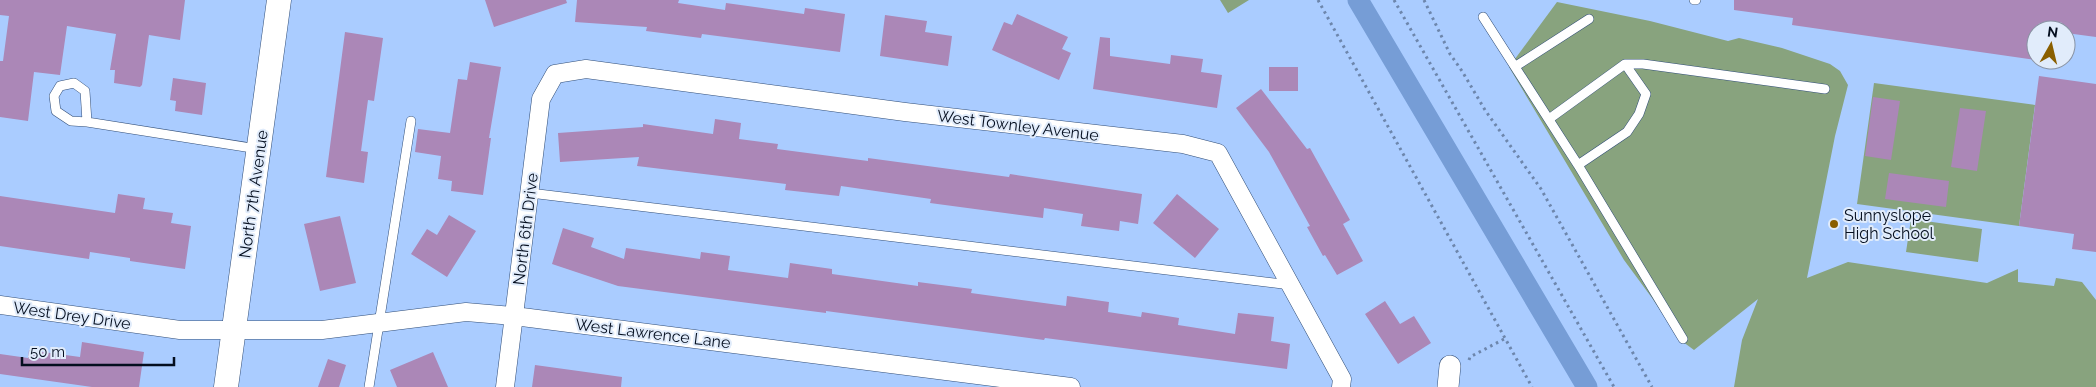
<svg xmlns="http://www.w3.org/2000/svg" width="2096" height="387" font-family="Raleway,sans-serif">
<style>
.green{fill:#88a37e}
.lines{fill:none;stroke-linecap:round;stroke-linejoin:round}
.canal{stroke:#769dd6;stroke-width:21}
.building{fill:#ab87b7}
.service-casing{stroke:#314e78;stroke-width:10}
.minor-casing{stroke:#314e78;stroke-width:19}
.tertiary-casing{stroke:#314e78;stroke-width:22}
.secondary-casing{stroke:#314e78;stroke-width:25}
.path{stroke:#6d86ac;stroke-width:3;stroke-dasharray:2.5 4;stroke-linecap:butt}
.service{stroke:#fff;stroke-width:9}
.minor{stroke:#fff;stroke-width:18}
.tertiary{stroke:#fff;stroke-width:21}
.secondary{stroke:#fff;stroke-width:24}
.poi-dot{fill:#8a5f00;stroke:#e1ecfb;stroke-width:2}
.labels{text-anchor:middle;stroke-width:4;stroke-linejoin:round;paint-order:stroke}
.street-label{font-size:16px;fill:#040e1f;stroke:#e1ecfb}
.poi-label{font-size:16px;fill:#040e1f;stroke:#e1ecfb;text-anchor:start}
</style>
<rect width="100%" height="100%" fill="#acf"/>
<path class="green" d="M 1220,0 L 1249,0 L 1228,13 Z
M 1557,2 L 1650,21 L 1728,41 L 1739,38 L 1782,48 L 1830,64 L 1840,71 L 1848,85 L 1835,136 L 1807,278 L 1848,262 L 1987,283 L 2018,269 L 2018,282 L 2054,286 L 2056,278 L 2082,282 L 2096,300 L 2096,387 L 1734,387 L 1742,340 L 1758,299 L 1694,350 L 1679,339 L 1652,298 L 1624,260 L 1509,67 Z
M 1874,83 L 2035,105 L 2019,226 L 1857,204 Z
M 1911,219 L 1982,229 L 1978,262 L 1906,252 Z"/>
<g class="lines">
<path class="canal" d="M 1358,0 L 1587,387"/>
</g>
<path class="building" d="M 0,0 L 185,0 L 180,40 L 149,35 L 142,85 L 140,87 L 114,83 L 115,70 L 110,70 L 116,34 L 67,26 L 60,75 L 34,72 L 28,121 L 0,117 L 0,61 L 3,61 L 9,16 L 0,15 Z
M 485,0 L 566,0 L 567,3 L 494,27 Z
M 577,0 L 679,0 L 678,3 L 725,10 L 726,3 L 804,14 L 805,8 L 845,14 L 840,52 L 702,34 L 701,38 L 646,31 L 647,27 L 575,22 Z
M 1734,0 L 2096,0 L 2096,37 L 2066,33 L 2066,30 L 2036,30 L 2036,60 L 1792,25 L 1793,18 L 1734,10 Z
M 1017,14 L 1068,37 L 1062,49 L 1071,53 L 1059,80 L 992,50 L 1004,22 L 1012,25 Z
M 885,15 L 927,21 L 925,32 L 952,36 L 948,66 L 880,56 Z
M 345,32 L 383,38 L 374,101 L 368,100 L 361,151 L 368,152 L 364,183 L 326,177 Z
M 1100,37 L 1110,38 L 1110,56 L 1170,64 L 1171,55 L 1203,59 L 1201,72 L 1222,75 L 1217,108 L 1093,89 Z
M 470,62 L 501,67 L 489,138 L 491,138 L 483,195 L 451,191 L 452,181 L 438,179 L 441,156 L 415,152 L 418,129 L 450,133 L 458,79 L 467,80 Z
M 1269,67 L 1298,67 L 1298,91 L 1269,91 Z
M 2039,76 L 2096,84 L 2096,252 L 2072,249 L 2074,234 L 2019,226 Z
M 173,78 L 206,83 L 202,115 L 175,111 L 176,101 L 170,100 Z
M 1261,89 L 1307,149 L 1310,148 L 1350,220 L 1343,224 L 1363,261 L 1337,275 L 1325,255 L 1323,256 L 1307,227 L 1310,226 L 1269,152 L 1236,108 Z
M 1873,97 L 1900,101 L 1891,160 L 1865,156 Z
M 1960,108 L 1986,111 L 1977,171 L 1951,167 Z
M 715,119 L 741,123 L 739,139 L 778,144 L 777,149 L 868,161 L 868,158 L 1009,177 L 1010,174 L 1142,194 L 1138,224 L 1120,221 L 1119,231 L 1081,226 L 1083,214 L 1044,208 L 1043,218 L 930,203 L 931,199 L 841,186 L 839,196 L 785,190 L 786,184 L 637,166 L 639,157 L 560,162 L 558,133 L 643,127 L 643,124 L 713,134 Z
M 1889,173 L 1949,181 L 1946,207 L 1885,199 Z
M 118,194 L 145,198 L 143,209 L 173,213 L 171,223 L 191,226 L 185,269 L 130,261 L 130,258 L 90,252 L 89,259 L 0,246 L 0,196 L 115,213 Z
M 1177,194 L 1219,229 L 1195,258 L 1153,223 Z
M 449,215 L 476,231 L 447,277 L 411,254 L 427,229 L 437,235 Z
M 340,216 L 356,283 L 320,291 L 304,224 Z
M 563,228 L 594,238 L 591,247 L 624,259 L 626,248 L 700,259 L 701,252 L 730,256 L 728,270 L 788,278 L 790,263 L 832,269 L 832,274 L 918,286 L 918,282 L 972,289 L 971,293 L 1066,306 L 1067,296 L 1109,302 L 1108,312 L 1141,317 L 1142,312 L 1179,318 L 1178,325 L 1235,334 L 1238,313 L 1274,317 L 1271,341 L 1290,344 L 1287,369 L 1045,338 L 1044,340 L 826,311 L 826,313 L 618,286 L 552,264 Z
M 1385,301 L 1400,324 L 1414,316 L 1431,343 L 1398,364 L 1365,314 Z
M 82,342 L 144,352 L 139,387 L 92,387 L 0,374 L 0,354 L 28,358 L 29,350 L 80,357 Z
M 433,352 L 448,387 L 397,387 L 390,370 Z
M 328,359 L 346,365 L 339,387 L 318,387 Z
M 535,365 L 622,377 L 621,387 L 532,387 Z"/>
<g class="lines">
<defs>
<path id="service" d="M 1694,0 L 1696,0
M 1483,17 L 1578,165 L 1627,132 L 1639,114 L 1646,94 L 1625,64 L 1643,64 L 1825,89
M 1516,66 L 1589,19
M 1549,119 L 1625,64
M 87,122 L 71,121 L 56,111 L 54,96 L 60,86 L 74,83 L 85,91 L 87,122 L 258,149
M 1578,165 L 1683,339
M 530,193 L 1291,285
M 369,387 L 411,121"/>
<path id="minor" d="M 0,305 L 180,330 L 322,330 L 466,312 L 514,316 L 1071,387
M 505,387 L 541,99 L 555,74 L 586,69 L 905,112 L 1183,144 L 1218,153 L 1342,379 L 1341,387"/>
<path id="tertiary" d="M 1448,387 L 1450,366"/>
<path id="secondary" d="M 226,387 L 279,0"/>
</defs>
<use href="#service" class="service-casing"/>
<use href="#minor" class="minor-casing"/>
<use href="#tertiary" class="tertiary-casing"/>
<use href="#secondary" class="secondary-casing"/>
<path class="path" d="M 1318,0 L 1532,387
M 1394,0 L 1614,387
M 1424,0 L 1450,54 L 1462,71 L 1485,110 L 1541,189 L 1652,387
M 1469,360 L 1470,357 L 1506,338"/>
<use href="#service" class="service"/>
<use href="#minor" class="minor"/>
<use href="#tertiary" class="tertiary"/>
<use href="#secondary" class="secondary"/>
</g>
<circle class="poi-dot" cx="1834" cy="224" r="5"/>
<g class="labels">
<g class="street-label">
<text transform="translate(1018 125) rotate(7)" y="6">West Townley Avenue</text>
<text transform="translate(253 194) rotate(-82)" y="6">North 7th Avenue</text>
<text transform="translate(525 229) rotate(-83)" y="6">North 6th Drive</text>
<text transform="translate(72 315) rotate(8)" y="6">West Drey Drive</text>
<text transform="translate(653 333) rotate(7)" y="6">West Lawrence Lane</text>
</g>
<g class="poi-label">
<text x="1844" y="221">Sunnyslope<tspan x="1844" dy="18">High School</tspan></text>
</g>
</g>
<g transform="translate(2051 45) rotate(8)"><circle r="24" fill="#e1ecfb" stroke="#8993a3"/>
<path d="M0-4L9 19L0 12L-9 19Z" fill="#8a5f00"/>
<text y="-8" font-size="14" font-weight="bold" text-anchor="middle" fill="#040e1f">N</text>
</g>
<path d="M22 357v8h152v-8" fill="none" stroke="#040e1f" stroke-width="2.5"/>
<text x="30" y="357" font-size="15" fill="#040e1f" stroke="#e1ecfb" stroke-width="4" paint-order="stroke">50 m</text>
</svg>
